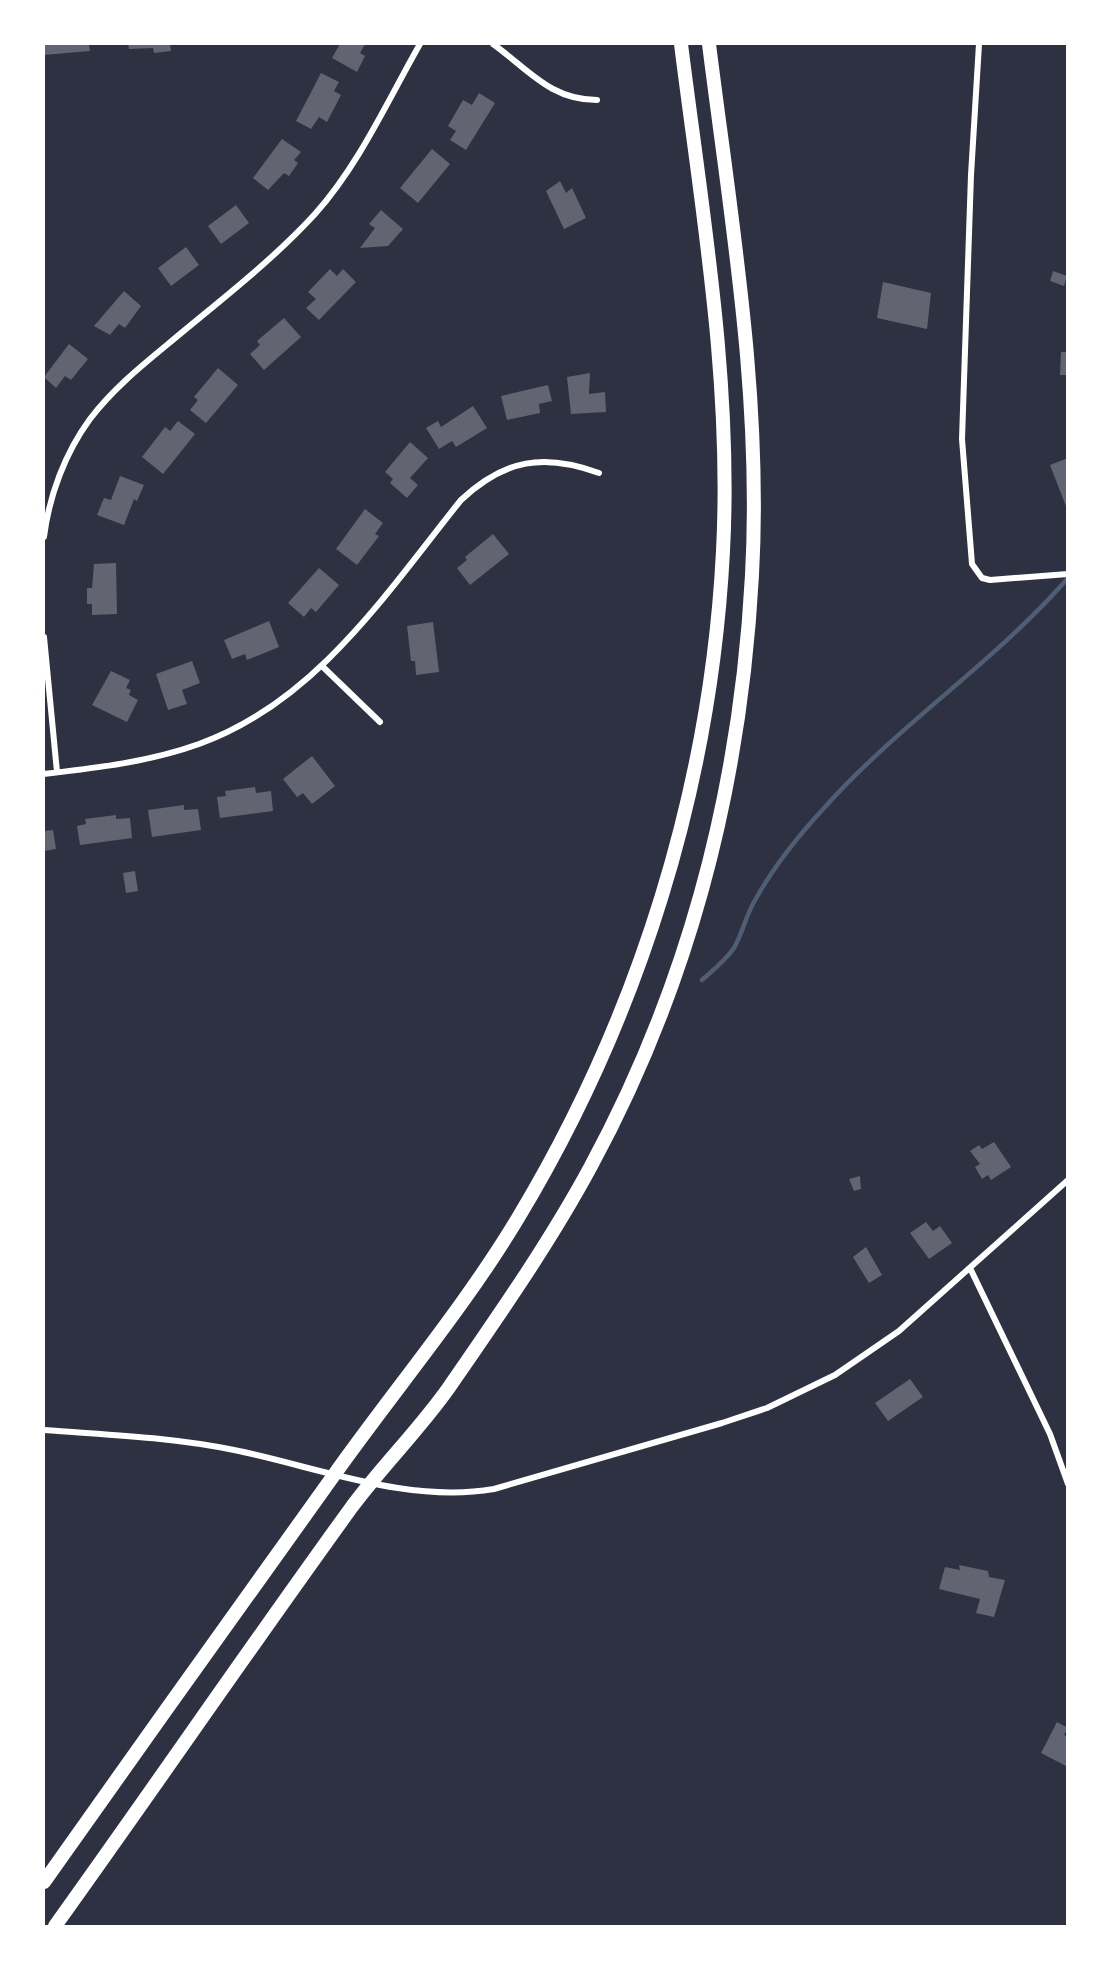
<svg xmlns="http://www.w3.org/2000/svg" width="1111" height="1970" font-family="'Asap Condensed',sans-serif">
<style>
.lines{fill:none;stroke-linecap:round;stroke-linejoin:round}
.stream{stroke:#4f5d75;stroke-width:4.5}
.building{fill:#626471}
.minor{stroke:#fff;stroke-width:6}
.primary{stroke:#fff;stroke-width:14}
</style>
<rect width="100%" height="100%" fill="#2d3142"/>
<g class="lines">
<path class="stream" d="M 702,980 C 713,970 725,961 734,948 C 742,934 746,916 754,902 C 773,867 798,836 825,807 C 899,724 995,662 1068,578"/>
</g>
<path class="building" d="M 44,44 L 89,44 L 90,51 L 44,55 Z
M 128,44 L 170,44 L 171,51 L 154,53 L 153,48 L 129,49 Z
M 340,44 L 365,44 L 360,53 L 365,56 L 357,72 L 332,58 Z
M 321,73 L 339,82 L 334,91 L 341,95 L 327,122 L 319,117 L 311,129 L 296,121 Z
M 479,93 L 495,103 L 466,150 L 450,140 L 456,131 L 448,126 L 463,100 L 472,105 Z
M 282,139 L 301,152 L 294,160 L 298,163 L 289,176 L 284,173 L 268,190 L 253,178 Z
M 432,149 L 450,164 L 418,203 L 400,188 Z
M 560,181 L 566,193 L 572,188 L 586,218 L 564,229 L 546,191 Z
M 236,205 L 249,223 L 221,244 L 208,226 Z
M 381,210 L 403,229 L 388,246 L 360,248 L 375,228 L 369,224 Z
M 186,247 L 199,265 L 171,286 L 158,268 Z
M 330,269 L 337,276 L 343,269 L 356,282 L 319,320 L 306,308 L 316,299 L 308,292 Z
M 1053,271 L 1067,276 L 1064,286 L 1050,281 Z
M 883,282 L 931,293 L 927,329 L 877,318 Z
M 124,291 L 141,306 L 125,328 L 119,324 L 110,335 L 94,326 Z
M 284,318 L 301,337 L 264,370 L 250,354 L 260,345 L 257,341 Z
M 69,344 L 88,359 L 71,380 L 65,376 L 56,388 L 44,377 Z
M 1061,352 L 1068,352 L 1068,375 L 1060,375 Z
M 218,368 L 238,385 L 206,423 L 190,410 L 198,400 L 194,397 Z
M 590,373 L 589,394 L 605,392 L 606,412 L 571,414 L 567,377 Z
M 548,385 L 552,401 L 539,404 L 540,413 L 507,420 L 501,396 Z
M 473,406 L 487,428 L 456,447 L 452,441 L 439,449 L 426,428 L 438,421 L 441,427 Z
M 178,421 L 195,434 L 163,474 L 142,457 L 165,427 L 170,431 Z
M 410,442 L 428,458 L 410,478 L 418,485 L 407,498 L 390,483 L 393,479 L 385,472 Z
M 1068,458 L 1068,509 L 1067,509 L 1050,465 Z
M 120,476 L 144,485 L 137,501 L 134,499 L 124,525 L 97,515 L 104,498 L 111,500 Z
M 365,509 L 383,523 L 375,534 L 379,536 L 357,565 L 336,549 Z
M 493,534 L 509,554 L 470,585 L 457,568 L 467,560 L 465,557 Z
M 116,563 L 117,614 L 92,615 L 92,604 L 87,604 L 87,588 L 92,588 L 94,564 Z
M 319,568 L 339,585 L 316,612 L 311,608 L 304,617 L 288,603 Z
M 269,621 L 279,647 L 247,660 L 245,654 L 232,659 L 224,640 Z
M 433,622 L 439,672 L 416,675 L 415,661 L 411,661 L 407,626 Z
M 192,661 L 200,683 L 182,690 L 187,704 L 168,710 L 156,674 Z
M 111,671 L 130,680 L 126,688 L 131,690 L 129,695 L 138,700 L 127,722 L 92,705 Z
M 312,756 L 335,786 L 312,804 L 303,793 L 297,797 L 283,779 Z
M 255,787 L 256,793 L 271,791 L 273,811 L 220,818 L 217,797 L 226,796 L 225,791 Z
M 184,805 L 184,810 L 198,809 L 201,830 L 152,837 L 148,810 Z
M 116,815 L 116,819 L 130,818 L 132,838 L 80,845 L 77,826 L 86,824 L 85,819 Z
M 53,830 L 56,849 L 44,851 L 44,831 Z
M 135,871 L 138,891 L 126,893 L 123,873 Z
M 994,1142 L 1011,1167 L 991,1180 L 988,1175 L 982,1179 L 975,1167 L 980,1164 L 970,1151 L 979,1145 L 982,1149 Z
M 860,1176 L 861,1189 L 854,1191 L 849,1179 Z
M 926,1222 L 933,1231 L 940,1226 L 952,1243 L 929,1259 L 910,1233 Z
M 866,1247 L 882,1275 L 869,1283 L 853,1257 Z
M 910,1379 L 923,1397 L 888,1421 L 875,1403 Z
M 959,1565 L 988,1571 L 989,1577 L 1005,1580 L 994,1617 L 976,1613 L 980,1599 L 939,1589 L 945,1567 L 960,1570 Z
M 1057,1722 L 1068,1728 L 1064,1735 L 1068,1737 L 1068,1767 L 1041,1753 Z"/>
<g class="lines">
<path class="minor" d="M 493,44 C 528,69 550,100 597,100
M 979,44 L 971,175 L 962,439 L 972,564 L 982,578 L 990,580 L 1068,574
M 44,537 C 49,496 65,453 90,419 C 112,390 140,367 168,344 C 218,302 271,262 315,214 C 359,165 388,100 420,44
M 44,637 L 57,772
M 322,666 L 380,722
M 44,774 C 96,768 149,762 199,744 C 316,702 387,592 461,500 C 505,459 544,453 599,473
M 970,1268 L 1050,1434 L 1068,1484
M 44,1430 C 107,1435 172,1437 234,1450 C 318,1467 407,1504 494,1489 L 722,1423 L 767,1408 L 835,1375 L 899,1331 L 1068,1180"/>
<path class="primary" d="M 44,1882 C 140,1746 237,1610 334,1475 C 395,1389 464,1308 518,1218 C 639,1017 711,786 723,551 C 732,381 702,212 681,44
M 55,1926 C 154,1788 251,1646 351,1508 C 382,1466 420,1429 450,1386 C 499,1315 550,1242 591,1166 C 690,983 741,782 752,575 C 762,396 731,220 709,44"/>
</g>
<rect width="1111" height="1970" fill="none" stroke="#ffffff" stroke-width="90"/>
</svg>
